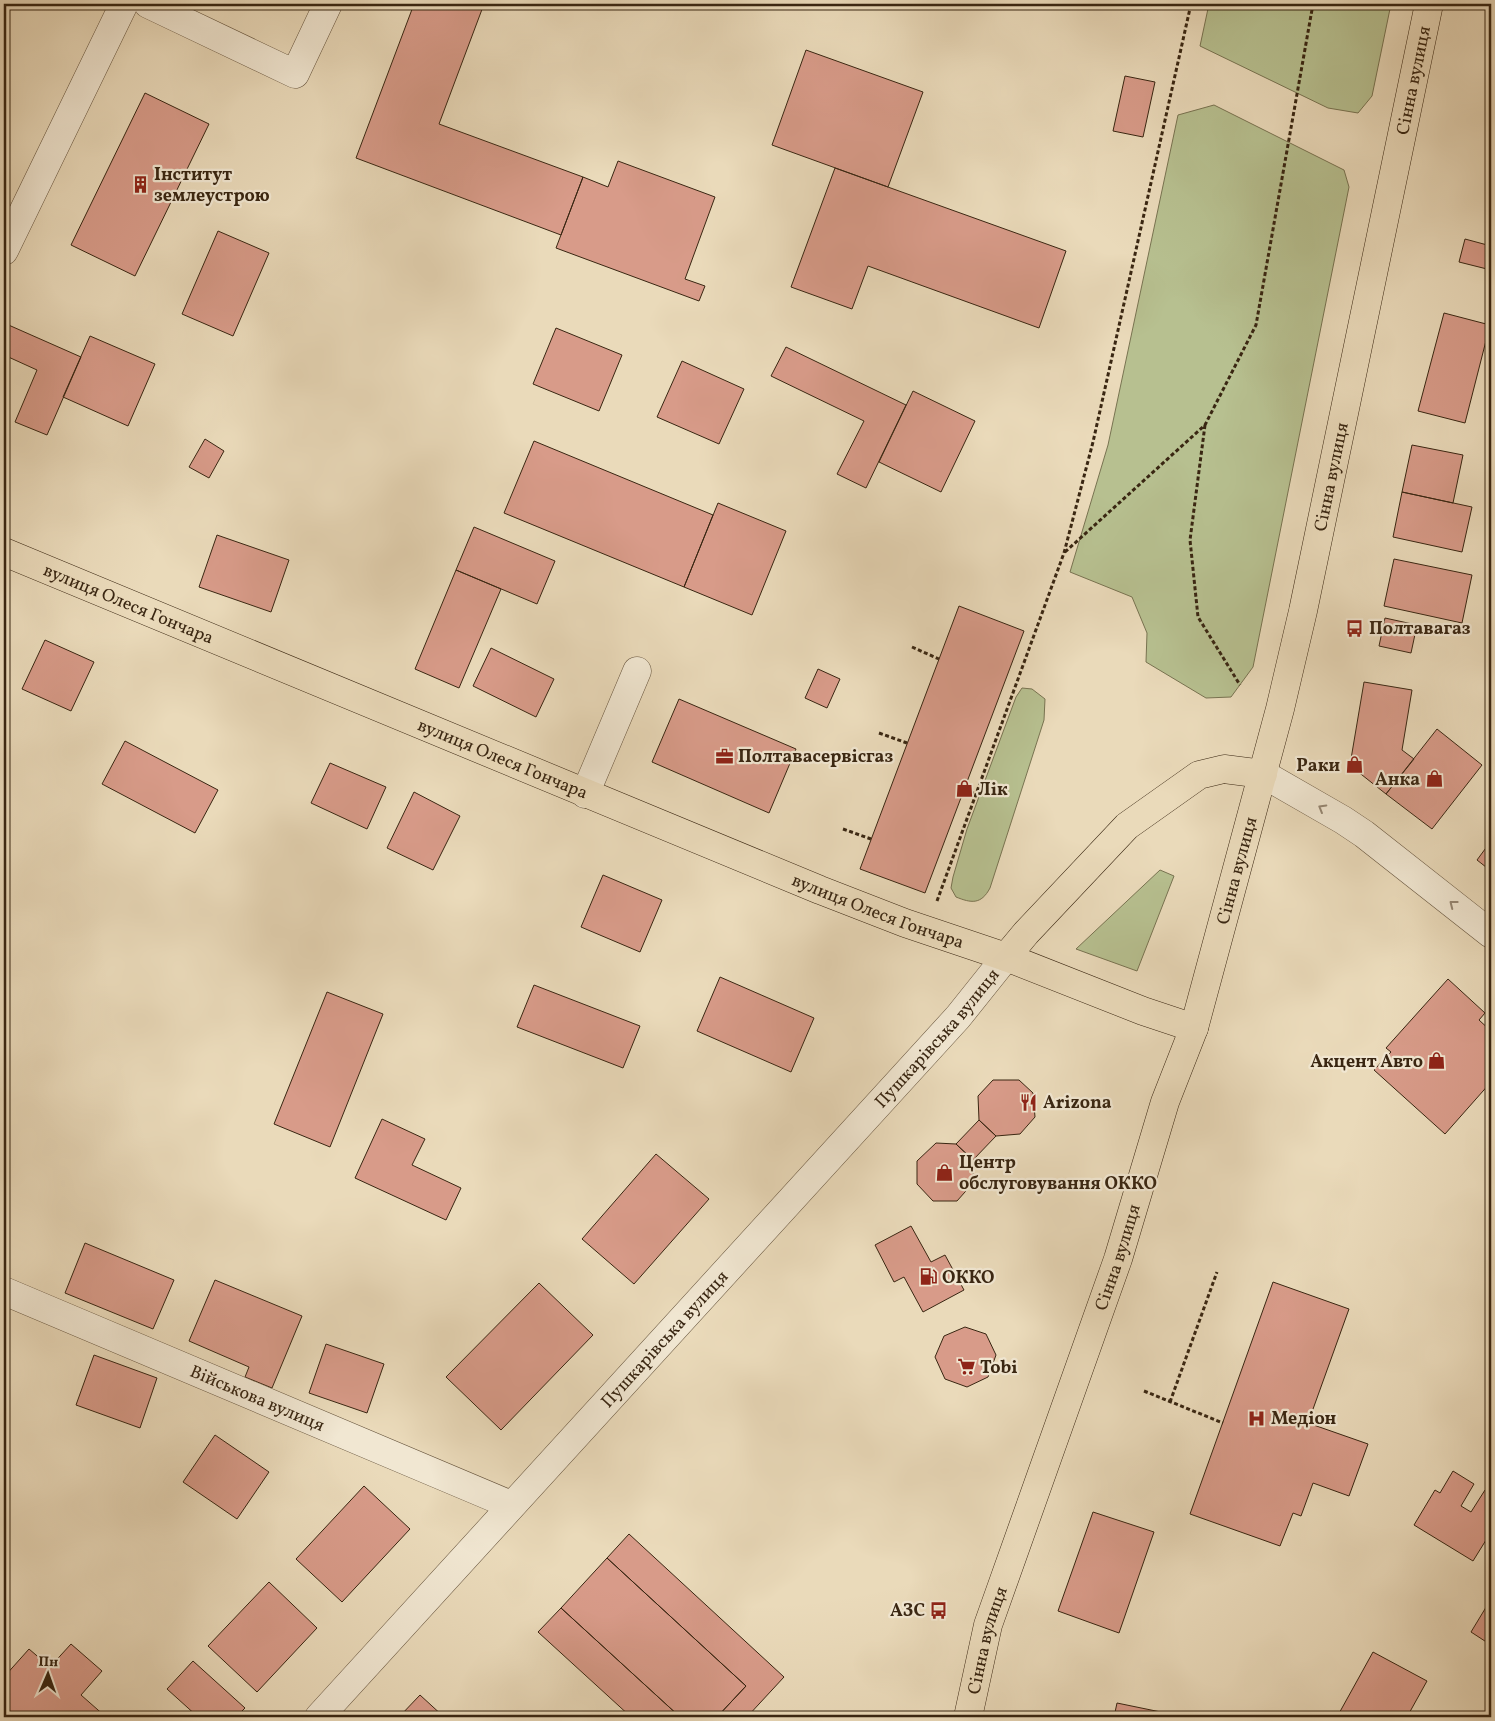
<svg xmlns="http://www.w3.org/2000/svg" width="1495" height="1721" font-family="Vollkorn,serif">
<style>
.green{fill:#b7c090;stroke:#787351}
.building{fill:#d89b89;stroke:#392612}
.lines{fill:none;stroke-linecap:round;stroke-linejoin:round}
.minor-casing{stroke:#65533c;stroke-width:29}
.major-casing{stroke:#392612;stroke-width:29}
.path{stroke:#392612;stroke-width:3;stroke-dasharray:4 2.5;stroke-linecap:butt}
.minor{stroke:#f1e7d2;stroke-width:28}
.major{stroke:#eadaba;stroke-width:28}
.oneway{stroke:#958672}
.labels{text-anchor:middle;stroke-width:4.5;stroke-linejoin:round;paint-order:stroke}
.street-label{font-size:18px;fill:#392612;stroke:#f1e7d2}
.poi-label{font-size:18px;font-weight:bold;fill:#392612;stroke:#f1e7d2;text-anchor:start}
</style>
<rect width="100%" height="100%" fill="#eadaba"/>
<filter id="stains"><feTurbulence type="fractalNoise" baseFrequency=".004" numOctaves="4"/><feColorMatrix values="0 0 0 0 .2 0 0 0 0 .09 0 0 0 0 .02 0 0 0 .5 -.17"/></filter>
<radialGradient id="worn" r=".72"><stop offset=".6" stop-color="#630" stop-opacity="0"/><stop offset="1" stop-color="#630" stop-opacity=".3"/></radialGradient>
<path class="green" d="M 1209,4 L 1391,4 L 1372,96 L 1358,113 L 1328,108 L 1200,46 Z
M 1214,105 L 1344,170 L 1349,187 L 1253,667 L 1231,697 L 1206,698 L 1146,662 L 1147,633 L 1132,597 L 1070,572 L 1108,445 L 1178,115 Z
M 1022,688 L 1032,689 L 1045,699 L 1044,720 L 990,888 C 981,905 971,903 956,897 L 951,888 L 953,877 L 967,829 L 1016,697 Z
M 1160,870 L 1174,876 L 1137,971 L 1076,949 Z"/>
<path class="building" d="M 414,4 L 484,4 L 439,124 L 583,177 L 561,235 L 356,158 Z
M 806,50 L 923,92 L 888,187 L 772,145 Z
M 1125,76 L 1155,82 L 1143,137 L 1113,131 Z
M 145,93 L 209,124 L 135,276 L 71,245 Z
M 618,161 L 715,197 L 685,279 L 705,286 L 699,301 L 556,248 L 583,177 L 608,187 Z
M 835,168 L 1066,251 L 1039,328 L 868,266 L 852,309 L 791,287 Z
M 218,231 L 269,253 L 233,336 L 182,314 Z
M 1465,239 L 1491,246 L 1491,270 L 1459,262 Z
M 1444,313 L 1490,325 L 1465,423 L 1418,411 Z
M 4,323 L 81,357 L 47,435 L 15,422 L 37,370 L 4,355 Z
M 556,328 L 622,355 L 599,411 L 533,384 Z
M 90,336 L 155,364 L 128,426 L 63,397 Z
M 786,347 L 906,405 L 866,488 L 837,474 L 864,421 L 771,376 Z
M 682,361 L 744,389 L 719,444 L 657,417 Z
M 913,391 L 975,421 L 941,492 L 879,462 Z
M 205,439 L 224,451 L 209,478 L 189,467 Z
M 534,441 L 713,515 L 684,587 L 504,513 Z
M 1412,445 L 1463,455 L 1453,503 L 1402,492 Z
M 1402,492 L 1472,507 L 1462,552 L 1393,537 Z
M 718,503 L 786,531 L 752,615 L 684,587 Z
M 474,527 L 555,561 L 537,604 L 456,570 Z
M 217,535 L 289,560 L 271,612 L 199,587 Z
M 1394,559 L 1472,575 L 1462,623 L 1384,606 Z
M 456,570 L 501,589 L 459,688 L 415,669 Z
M 959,606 L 1024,631 L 925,893 L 860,869 Z
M 1385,618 L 1417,625 L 1411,653 L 1379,646 Z
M 45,640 L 94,662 L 71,711 L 22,689 Z
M 491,648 L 554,679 L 536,717 L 473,686 Z
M 818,669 L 840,679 L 827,708 L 805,698 Z
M 1364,682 L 1412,690 L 1402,750 L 1414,759 L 1386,794 L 1357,771 L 1351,759 Z
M 679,699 L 796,749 L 769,813 L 652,762 Z
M 1437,729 L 1482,765 L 1432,829 L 1386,794 Z
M 125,741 L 218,790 L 195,833 L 102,784 Z
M 330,763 L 386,787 L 367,829 L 311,803 Z
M 414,792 L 460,816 L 433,870 L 387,848 Z
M 1491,841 L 1491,871 L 1477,860 Z
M 603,875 L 662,900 L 640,952 L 581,927 Z
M 720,977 L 814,1018 L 791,1072 L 697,1031 Z
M 1448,979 L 1485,1013 L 1479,1020 L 1491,1031 L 1491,1082 L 1445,1134 L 1374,1070 L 1391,1052 L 1386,1048 Z
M 534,985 L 640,1026 L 623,1068 L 517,1027 Z
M 327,992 L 383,1014 L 330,1147 L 274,1124 Z
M 993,1080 L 1019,1080 L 1033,1093 L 1035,1117 L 1020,1134 L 996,1136 L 979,1120 L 978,1096 Z
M 382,1119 L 425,1139 L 412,1165 L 461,1188 L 446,1220 L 355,1178 Z
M 979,1120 L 996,1136 L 973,1160 L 956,1144 Z
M 936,1143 L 956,1144 L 973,1160 L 973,1183 L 957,1201 L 933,1201 L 917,1184 L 917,1161 Z
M 656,1154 L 709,1199 L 634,1284 L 582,1239 Z
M 911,1226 L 931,1262 L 945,1255 L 964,1290 L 923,1312 L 904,1277 L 894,1282 L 875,1245 Z
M 85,1243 L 174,1280 L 153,1329 L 65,1293 Z
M 215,1280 L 302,1316 L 272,1388 L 245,1377 L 249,1367 L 189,1341 Z
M 1273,1282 L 1349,1309 L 1308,1423 L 1368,1444 L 1349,1496 L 1313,1483 L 1301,1516 L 1293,1513 L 1280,1546 L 1190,1514 Z
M 539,1283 L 593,1335 L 501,1430 L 446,1377 Z
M 965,1327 L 986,1334 L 996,1355 L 988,1377 L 967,1387 L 945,1379 L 935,1357 L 944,1336 Z
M 326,1344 L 384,1364 L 367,1413 L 309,1393 Z
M 94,1355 L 157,1378 L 140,1428 L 76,1405 Z
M 215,1435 L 269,1472 L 237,1519 L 183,1482 Z
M 1453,1471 L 1474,1484 L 1461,1506 L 1471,1512 L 1485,1490 L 1491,1494 L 1491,1532 L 1473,1561 L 1414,1525 L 1435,1490 L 1440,1493 Z
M 364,1486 L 410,1529 L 342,1602 L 296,1559 Z
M 1093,1512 L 1154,1532 L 1119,1633 L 1058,1611 Z
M 629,1534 L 784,1677 L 747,1717 L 717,1717 L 746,1686 L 607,1558 Z
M 607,1558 L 746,1686 L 717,1717 L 680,1717 L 561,1608 Z
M 269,1582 L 317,1628 L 257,1692 L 208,1646 Z
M 1491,1599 L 1491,1645 L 1471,1632 Z
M 561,1608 L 680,1717 L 631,1717 L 538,1632 Z
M 71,1644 L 102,1671 L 81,1695 L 106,1717 L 4,1717 L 4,1677 L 29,1649 L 50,1667 Z
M 1373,1652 L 1427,1681 L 1407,1717 L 1337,1717 Z
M 193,1661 L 245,1708 L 236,1717 L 198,1717 L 167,1689 Z
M 420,1695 L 444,1717 L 399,1717 Z
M 1117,1703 L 1185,1717 L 1114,1717 Z"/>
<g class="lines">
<defs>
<g id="minor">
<path d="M 148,4 L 295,74 L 328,4"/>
<path d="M 4,251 L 124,4"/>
<path d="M 1263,774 L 1343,820 L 1364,834 L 1491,934"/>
<path d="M 585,794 L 637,671"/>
<path id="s1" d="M 4,1291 L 511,1505"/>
<path id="s2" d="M 319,1717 L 958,1017 L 1006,957"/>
</g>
<g id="major">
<path id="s3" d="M 4,552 L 820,890 L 905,923 L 1006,957 L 1143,1011 L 1194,1028"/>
<path d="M 1006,957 L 1026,933 L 1127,826 L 1199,775 L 1224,769 L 1263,774"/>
<path id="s4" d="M 968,1717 L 988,1625 L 1118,1259 L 1165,1102 L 1194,1028 L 1280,709 L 1303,611 L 1429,4"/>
</g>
</defs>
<use href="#minor" class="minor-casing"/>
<use href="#major" class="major-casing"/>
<path class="path" d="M 1205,425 L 1190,540 L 1198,617 L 1240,685
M 1065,552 L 1205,425 L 1256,325 L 1313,4
M 912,647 L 939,659
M 879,733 L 907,743
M 964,789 L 976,794
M 843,829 L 871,839
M 937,901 L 1064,553 L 1093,442 L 1191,4
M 1144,1391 L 1223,1423
M 1170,1402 L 1217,1272"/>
<use href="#minor" class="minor"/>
<use href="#major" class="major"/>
</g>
<defs><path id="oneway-chevron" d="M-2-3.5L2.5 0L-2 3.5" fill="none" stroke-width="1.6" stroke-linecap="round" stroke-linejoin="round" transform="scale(1.25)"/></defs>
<g class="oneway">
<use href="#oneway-chevron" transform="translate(1322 808) rotate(-150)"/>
<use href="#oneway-chevron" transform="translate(1453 904) rotate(-142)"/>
</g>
<defs>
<symbol id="building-bare" viewBox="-9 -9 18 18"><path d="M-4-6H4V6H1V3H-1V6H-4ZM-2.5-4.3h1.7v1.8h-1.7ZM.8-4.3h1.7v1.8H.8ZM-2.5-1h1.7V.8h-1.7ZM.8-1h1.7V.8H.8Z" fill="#8f2418" stroke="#f1e7d2" stroke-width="2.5" paint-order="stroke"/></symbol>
<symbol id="bus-bare" viewBox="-9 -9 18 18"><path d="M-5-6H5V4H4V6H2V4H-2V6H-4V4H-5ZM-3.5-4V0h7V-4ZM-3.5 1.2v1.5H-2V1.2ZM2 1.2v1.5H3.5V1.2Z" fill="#8f2418" stroke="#f1e7d2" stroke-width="2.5" paint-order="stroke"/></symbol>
<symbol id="office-bare" viewBox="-9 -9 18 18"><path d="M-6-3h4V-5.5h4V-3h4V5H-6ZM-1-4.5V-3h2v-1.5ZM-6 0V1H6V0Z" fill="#8f2418" stroke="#f1e7d2" stroke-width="2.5" paint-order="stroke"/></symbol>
<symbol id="shop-bare" viewBox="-9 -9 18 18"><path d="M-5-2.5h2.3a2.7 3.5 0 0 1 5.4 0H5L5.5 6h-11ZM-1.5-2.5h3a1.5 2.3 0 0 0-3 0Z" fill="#8f2418" stroke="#f1e7d2" stroke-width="2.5" paint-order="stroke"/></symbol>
<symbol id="restaurant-bare" viewBox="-9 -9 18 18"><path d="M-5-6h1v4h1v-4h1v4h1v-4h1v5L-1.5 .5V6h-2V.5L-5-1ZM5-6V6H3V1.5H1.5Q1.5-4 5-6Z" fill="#8f2418" stroke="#f1e7d2" stroke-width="2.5" paint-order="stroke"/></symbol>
<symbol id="fuel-bare" viewBox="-9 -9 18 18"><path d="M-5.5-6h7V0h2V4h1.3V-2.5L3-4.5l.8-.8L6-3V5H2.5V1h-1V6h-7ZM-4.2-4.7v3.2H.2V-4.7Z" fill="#8f2418" stroke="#f1e7d2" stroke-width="2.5" paint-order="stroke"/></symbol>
<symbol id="supermarket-bare" viewBox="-9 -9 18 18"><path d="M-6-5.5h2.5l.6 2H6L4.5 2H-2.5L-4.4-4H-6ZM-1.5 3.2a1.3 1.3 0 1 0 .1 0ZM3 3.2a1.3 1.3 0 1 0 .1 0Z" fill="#8f2418" stroke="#f1e7d2" stroke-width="2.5" paint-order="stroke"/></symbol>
<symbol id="hospital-bare" viewBox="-9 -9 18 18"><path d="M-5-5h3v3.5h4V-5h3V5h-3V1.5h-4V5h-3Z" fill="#8f2418" stroke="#f1e7d2" stroke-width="2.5" paint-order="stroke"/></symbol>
</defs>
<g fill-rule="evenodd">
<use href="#building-bare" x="128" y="172" width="25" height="25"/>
<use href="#bus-bare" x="1342" y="616" width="25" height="25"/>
<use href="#office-bare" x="712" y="744" width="25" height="25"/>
<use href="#shop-bare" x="1342" y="752" width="25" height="25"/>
<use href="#shop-bare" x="1422" y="766" width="25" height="25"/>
<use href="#shop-bare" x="952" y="776" width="25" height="25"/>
<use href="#shop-bare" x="1424" y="1048" width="25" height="25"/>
<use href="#restaurant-bare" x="1016" y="1090" width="25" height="25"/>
<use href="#shop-bare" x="932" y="1160" width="25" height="25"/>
<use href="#fuel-bare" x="916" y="1264" width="25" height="25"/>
<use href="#supermarket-bare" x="954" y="1354" width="25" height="25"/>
<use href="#hospital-bare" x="1244" y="1406" width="25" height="25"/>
<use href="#bus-bare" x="926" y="1598" width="25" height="25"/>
</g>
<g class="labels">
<g class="street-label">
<text dy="6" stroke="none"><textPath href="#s4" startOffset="1699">Сінна вулиця</textPath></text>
<text dy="6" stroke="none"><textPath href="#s4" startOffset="1294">Сінна вулиця</textPath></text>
<text dy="6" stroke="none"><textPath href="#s3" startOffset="135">вулиця Олеся Гончара</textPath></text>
<text dy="6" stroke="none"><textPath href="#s3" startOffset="540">вулиця Олеся Гончара</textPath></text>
<text dy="6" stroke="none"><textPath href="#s4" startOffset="889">Сінна вулиця</textPath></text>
<text dy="6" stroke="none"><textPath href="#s3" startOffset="945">вулиця Олеся Гончара</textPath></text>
<text dy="6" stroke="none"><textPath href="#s2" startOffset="918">Пушкарівська вулиця</textPath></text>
<text dy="6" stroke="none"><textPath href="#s4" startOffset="484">Сінна вулиця</textPath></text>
<text dy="6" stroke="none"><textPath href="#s2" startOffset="512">Пушкарівська вулиця</textPath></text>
<text dy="6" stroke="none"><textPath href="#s1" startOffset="275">Військова вулиця</textPath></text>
<text dy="6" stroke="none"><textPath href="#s4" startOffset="79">Сінна вулиця</textPath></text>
</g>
<g class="poi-label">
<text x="154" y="180">Інститут<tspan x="154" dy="21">землеустрою</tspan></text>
<text x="1369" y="634">Полтавагаз</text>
<text x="738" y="762">Полтавасервісгаз</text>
<text x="1340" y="771" text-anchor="end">Раки</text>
<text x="1420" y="785" text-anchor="end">Анка</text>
<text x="978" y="795">Лік</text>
<text x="1423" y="1067" text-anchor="end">Акцент Авто</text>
<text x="1043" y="1108">Arizona</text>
<text x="959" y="1168">Центр<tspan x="959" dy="21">обслуговування ОККО</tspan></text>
<text x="942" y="1283">ОККО</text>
<text x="980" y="1373">Tobi</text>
<text x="1271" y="1424">Медіон</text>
<text x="925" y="1616" text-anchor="end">АЗС</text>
</g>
</g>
<rect width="1495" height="1721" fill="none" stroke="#eadaba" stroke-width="20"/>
<rect x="5" y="5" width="1485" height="1711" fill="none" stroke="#392612" stroke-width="2.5"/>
<rect x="10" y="10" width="1475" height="1701" fill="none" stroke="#392612"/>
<g transform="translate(48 1674) rotate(2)" stroke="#f1e7d2" stroke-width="4" paint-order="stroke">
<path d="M0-4L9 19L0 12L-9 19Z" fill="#392612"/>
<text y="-8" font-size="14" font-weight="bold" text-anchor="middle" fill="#392612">Пн</text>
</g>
<rect width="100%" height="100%" filter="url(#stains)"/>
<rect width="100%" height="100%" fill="url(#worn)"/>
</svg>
